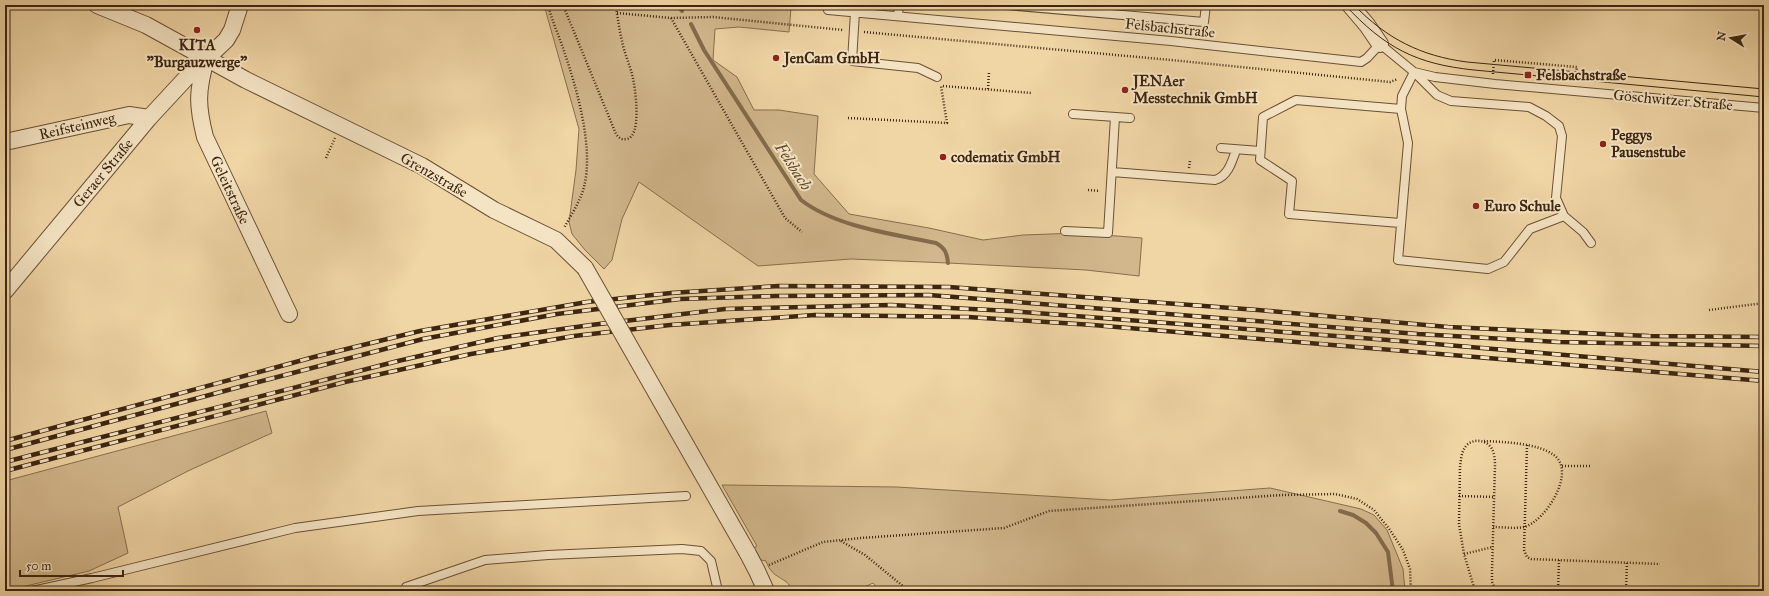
<svg xmlns="http://www.w3.org/2000/svg" width="1769" height="596" font-family="'IM FELL Great Primer',serif">
<style>
.green{fill:#d2b78c;stroke:#886e4e}
.lines{fill:none;stroke-linecap:round;stroke-linejoin:round}
.stream{stroke:#846b4a;stroke-width:4}
.service-casing{stroke:#6a5134;stroke-width:10}
.minor-casing{stroke:#6a5134;stroke-width:18}
.path{stroke:#3d250f;stroke-width:2.5;stroke-dasharray:1 2;stroke-linecap:butt}
.service{stroke:#f5e4c4;stroke-width:8}
.minor{stroke:#f5e4c4;stroke-width:16}
.tram{stroke:#3d250f;stroke-width:1}
.rail-casing{stroke:#3d250f;stroke-width:4.5}
.rail{stroke:#f5e4c4;stroke-width:3;stroke-dasharray:9;stroke-linecap:butt}
.minor-bridge-casing{stroke:#6a5134;stroke-width:18;stroke-linecap:butt}
.minor-bridge{stroke:#f5e4c4;stroke-width:16}
.poi-dot{fill:#8f2418;stroke:#f5e4c4;stroke-width:1.5}
.labels{text-anchor:middle;stroke-width:4;stroke-linejoin:round;paint-order:stroke}
.street-label{font-size:15px;fill:#3d250f;stroke:#f5e4c4}
.poi-label{font-size:15px;font-weight:bold;fill:#3d250f;stroke:#f5e4c4;text-anchor:start}
.water-label{font-size:16px;font-style:italic;fill:#60482d;stroke:#f5e4c4}
</style>
<rect width="100%" height="100%" fill="#f0d5a5"/>
<filter id="stains"><feTurbulence type="fractalNoise" baseFrequency=".005" numOctaves="4"/><feColorMatrix values="0 0 0 0 .2 0 0 0 0 .09 0 0 0 0 .02 0 0 0 .5 -.17"/></filter>
<radialGradient id="worn" r=".72"><stop offset=".6" stop-color="#630" stop-opacity="0"/><stop offset="1" stop-color="#630" stop-opacity=".3"/></radialGradient>
<path class="green" d="M 544,5 L 784,5 L 791,8 L 789,32 L 739,27 L 715,29 L 713,60 L 737,77 L 754,110 L 779,110 L 818,116 L 814,174 L 849,214 L 929,228 L 983,240 L 1023,235 L 1079,233 L 1142,238 L 1139,276 L 1086,270 L 948,263 L 851,259 L 758,266 L 639,182 L 622,219 L 612,260 L 604,269 L 585,250 L 572,234 L 569,222 L 576,170 L 579,129 Z
M 266,411 L 272,433 L 190,470 L 118,507 L 128,553 L 89,571 L 5,591 L 5,481 Z
M 722,485 L 897,487 L 1110,500 L 1270,488 L 1361,509 L 1374,515 L 1387,530 L 1403,569 L 1405,591 L 880,591 L 873,583 L 856,591 L 793,591 C 786,575 773,581 766,561 L 761,560 L 754,548 L 757,546 Z"/>
<g class="lines">
<path class="stream" d="M 677,5 L 682,11
M 691,24 L 704,50 L 801,200 C 836,227 893,234 936,243 C 945,248 947,253 948,263
M 1340,511 L 1353,515 L 1366,523 L 1376,533 L 1388,552 L 1393,591"/>
<defs>
<path id="service" d="M 1006,5 L 1204,22 L 1206,5
M 828,10 L 1171,41 L 1361,62 L 1367,58 L 1380,44 L 1414,72 L 1435,77 L 1495,84 L 1764,108
M 855,12 L 852,61 L 918,68 L 937,77
M 898,16 L 899,5
M 1073,114 L 1130,118
M 1221,148 L 1260,151
M 1112,172 L 1215,180 C 1228,176 1232,162 1236,150
M 1564,216 L 1556,198 L 1562,136 L 1559,126 L 1546,116 L 1529,107 L 1451,101 L 1437,95 L 1414,72 L 1402,96 L 1401,109 L 1408,143 L 1398,260 L 1488,269 L 1504,262 L 1530,229 L 1564,216 L 1583,232 L 1591,243
M 1400,223 L 1289,214 L 1292,181 L 1260,160 L 1263,117 L 1296,100 L 1401,109
M 1065,231 L 1108,233 L 1115,117
M 32,591 L 92,578 L 295,528 L 418,511 L 686,496
M 405,591 L 406,587 L 485,560 L 548,555 L 682,549 L 701,551 L 711,561 L 718,591"/>
<path id="minor" d="M 97,5 L 146,25 L 246,80 L 422,166 L 494,210 L 556,240 L 585,268
M 1350,5 L 1367,25 L 1380,44
M 206,59 C 197,92 197,105 205,137 L 289,314
M 5,142 L 129,115 L 149,118
M 5,291 L 149,118 L 187,77 L 226,40 L 232,30 L 240,5
M 747,552 L 757,571 L 766,591"/>
</defs>
<use href="#service" class="service-casing"/>
<use href="#minor" class="minor-casing"/>
<path class="path" d="M 548,5 C 552,21 559,36 564,51 C 577,89 594,148 584,187 C 580,202 571,215 564,228
M 563,5 L 616,134 C 619,138 622,140 626,139 C 643,138 635,85 632,74 C 629,63 624,52 622,41 C 619,29 618,17 615,5
M 617,13 L 671,18 L 713,17 L 843,30
M 671,18 L 785,218 L 802,232
M 864,32 L 1171,60 L 1390,82 L 1398,79
M 1493,74 L 1494,60 L 1577,67 L 1575,81
M 943,86 L 1032,93
M 988,89 L 989,72
M 848,118 L 947,123 L 941,86
M 326,158 L 335,138
M 1189,168 L 1190,161
M 1088,190 L 1100,191
M 1709,310 L 1764,303
M 1484,441 C 1503,442 1540,443 1555,456 C 1576,473 1545,522 1524,527 C 1515,529 1503,527 1493,527
M 1527,445 L 1524,550 L 1527,557 L 1531,559 L 1660,564
M 1562,466 L 1592,466
M 1459,496 L 1495,497
M 841,541 L 865,555 L 909,591
M 1464,554 L 1493,547
M 769,565 L 823,542 L 861,538 L 1004,528 L 1049,511 L 1282,495 L 1335,494 L 1357,499 L 1374,510 L 1390,530 L 1403,550 L 1410,569 L 1411,591
M 1475,591 L 1464,554 L 1459,524 L 1460,467 C 1461,460 1461,451 1467,445 C 1474,438 1487,440 1492,449 C 1494,453 1495,459 1495,465 L 1492,571 L 1492,582 L 1496,591
M 1558,591 L 1559,560
M 1626,591 L 1627,562"/>
<use href="#service" class="service"/>
<use href="#minor" class="minor"/>
<path class="tram" d="M 1345,5 C 1385,48 1416,64 1474,70 L 1764,97
M 1354,5 C 1387,39 1421,56 1467,62 L 1764,89"/>
<defs>
<path id="rail" d="M 5,441 L 314,357 L 420,331 L 587,302 L 671,293 L 779,286 L 949,287 L 1258,310 L 1448,327 L 1649,336 L 1764,337
M 5,450 L 243,386 L 423,339 L 557,314 L 680,299 L 775,296 L 929,295 L 1418,334 L 1558,342 L 1764,346
M 5,462 L 398,361 L 498,338 L 591,325 L 725,309 L 891,305 L 1011,311 L 1388,340 L 1764,372
M 5,471 L 345,382 L 471,354 L 574,336 L 670,325 L 815,315 L 968,317 L 1093,325 L 1764,381"/>
</defs>
<use href="#rail" class="rail-casing"/>
<use href="#rail" class="rail"/>
<defs>
<path id="minor-bridge" d="M 585,268 L 747,552"/>
</defs>
<use href="#minor-bridge" class="minor-bridge-casing"/>
<use href="#minor-bridge" class="minor-bridge"/>
</g>
<g class="poi-dot">
<circle cx="197" cy="30" r="4"/>
<circle cx="776" cy="58" r="4"/>
<rect x="1524" y="71" width="8" height="8" rx="2"/>
<circle cx="1125" cy="90" r="4"/>
<circle cx="1603" cy="144" r="4"/>
<circle cx="943" cy="157" r="4"/>
<circle cx="1476" cy="206" r="4"/>
</g>
<g class="labels">
<g class="street-label">
<text transform="translate(1170 28) rotate(6)" y="5">Felsbachstraße</text>
<text transform="translate(1673 100) rotate(5)" y="5">Göschwitzer Straße</text>
<text transform="translate(77 126) rotate(-13)" y="5">Reifsteinweg</text>
<text transform="translate(103 173) rotate(-50)" y="5">Geraer Straße</text>
<text transform="translate(434 175) rotate(30)" y="5">Grenzstraße</text>
<text transform="translate(230 190) rotate(65)" y="5">Geleitstraße</text>
</g>
<g class="poi-label">
<text x="197" y="50" text-anchor="middle">KITA<tspan x="197" dy="17">"Burgauzwerge"</tspan></text>
<text x="784" y="63">JenCam GmbH</text>
<text x="1536" y="80">Felsbachstraße</text>
<text x="1133" y="86">JENAer<tspan x="1133" dy="17">Messtechnik GmbH</tspan></text>
<text x="1611" y="140">Peggys<tspan x="1611" dy="17">Pausenstube</tspan></text>
<text x="951" y="162">codematix GmbH</text>
<text x="1484" y="211">Euro Schule</text>
</g>
<g class="water-label">
<text transform="translate(794 166) rotate(57)" y="6">Felsbach</text>
</g>
</g>
<rect width="1769" height="596" fill="none" stroke="#f0d5a5" stroke-width="20"/>
<rect x="6" y="6" width="1757" height="584" fill="none" stroke="#3d250f" stroke-width="2"/>
<rect x="10" y="10" width="1749" height="576" fill="none" stroke="#3d250f"/>
<g transform="translate(1731 38) rotate(281)" stroke="#f5e4c4" stroke-width="3" paint-order="stroke">
<path d="M0-3L7 15L0 10L-7 15Z" fill="#3d250f"/>
<text y="-6" font-size="11" font-weight="bold" text-anchor="middle" fill="#3d250f">N</text>
</g>
<path d="M20 570v6h103v-6" fill="none" stroke="#3d250f" stroke-width="2"/>
<text x="26" y="570" font-size="12" fill="#3d250f" stroke="#f5e4c4" stroke-width="3" paint-order="stroke">50 m</text>
<rect width="100%" height="100%" filter="url(#stains)"/>
<rect width="100%" height="100%" fill="url(#worn)"/>
</svg>
